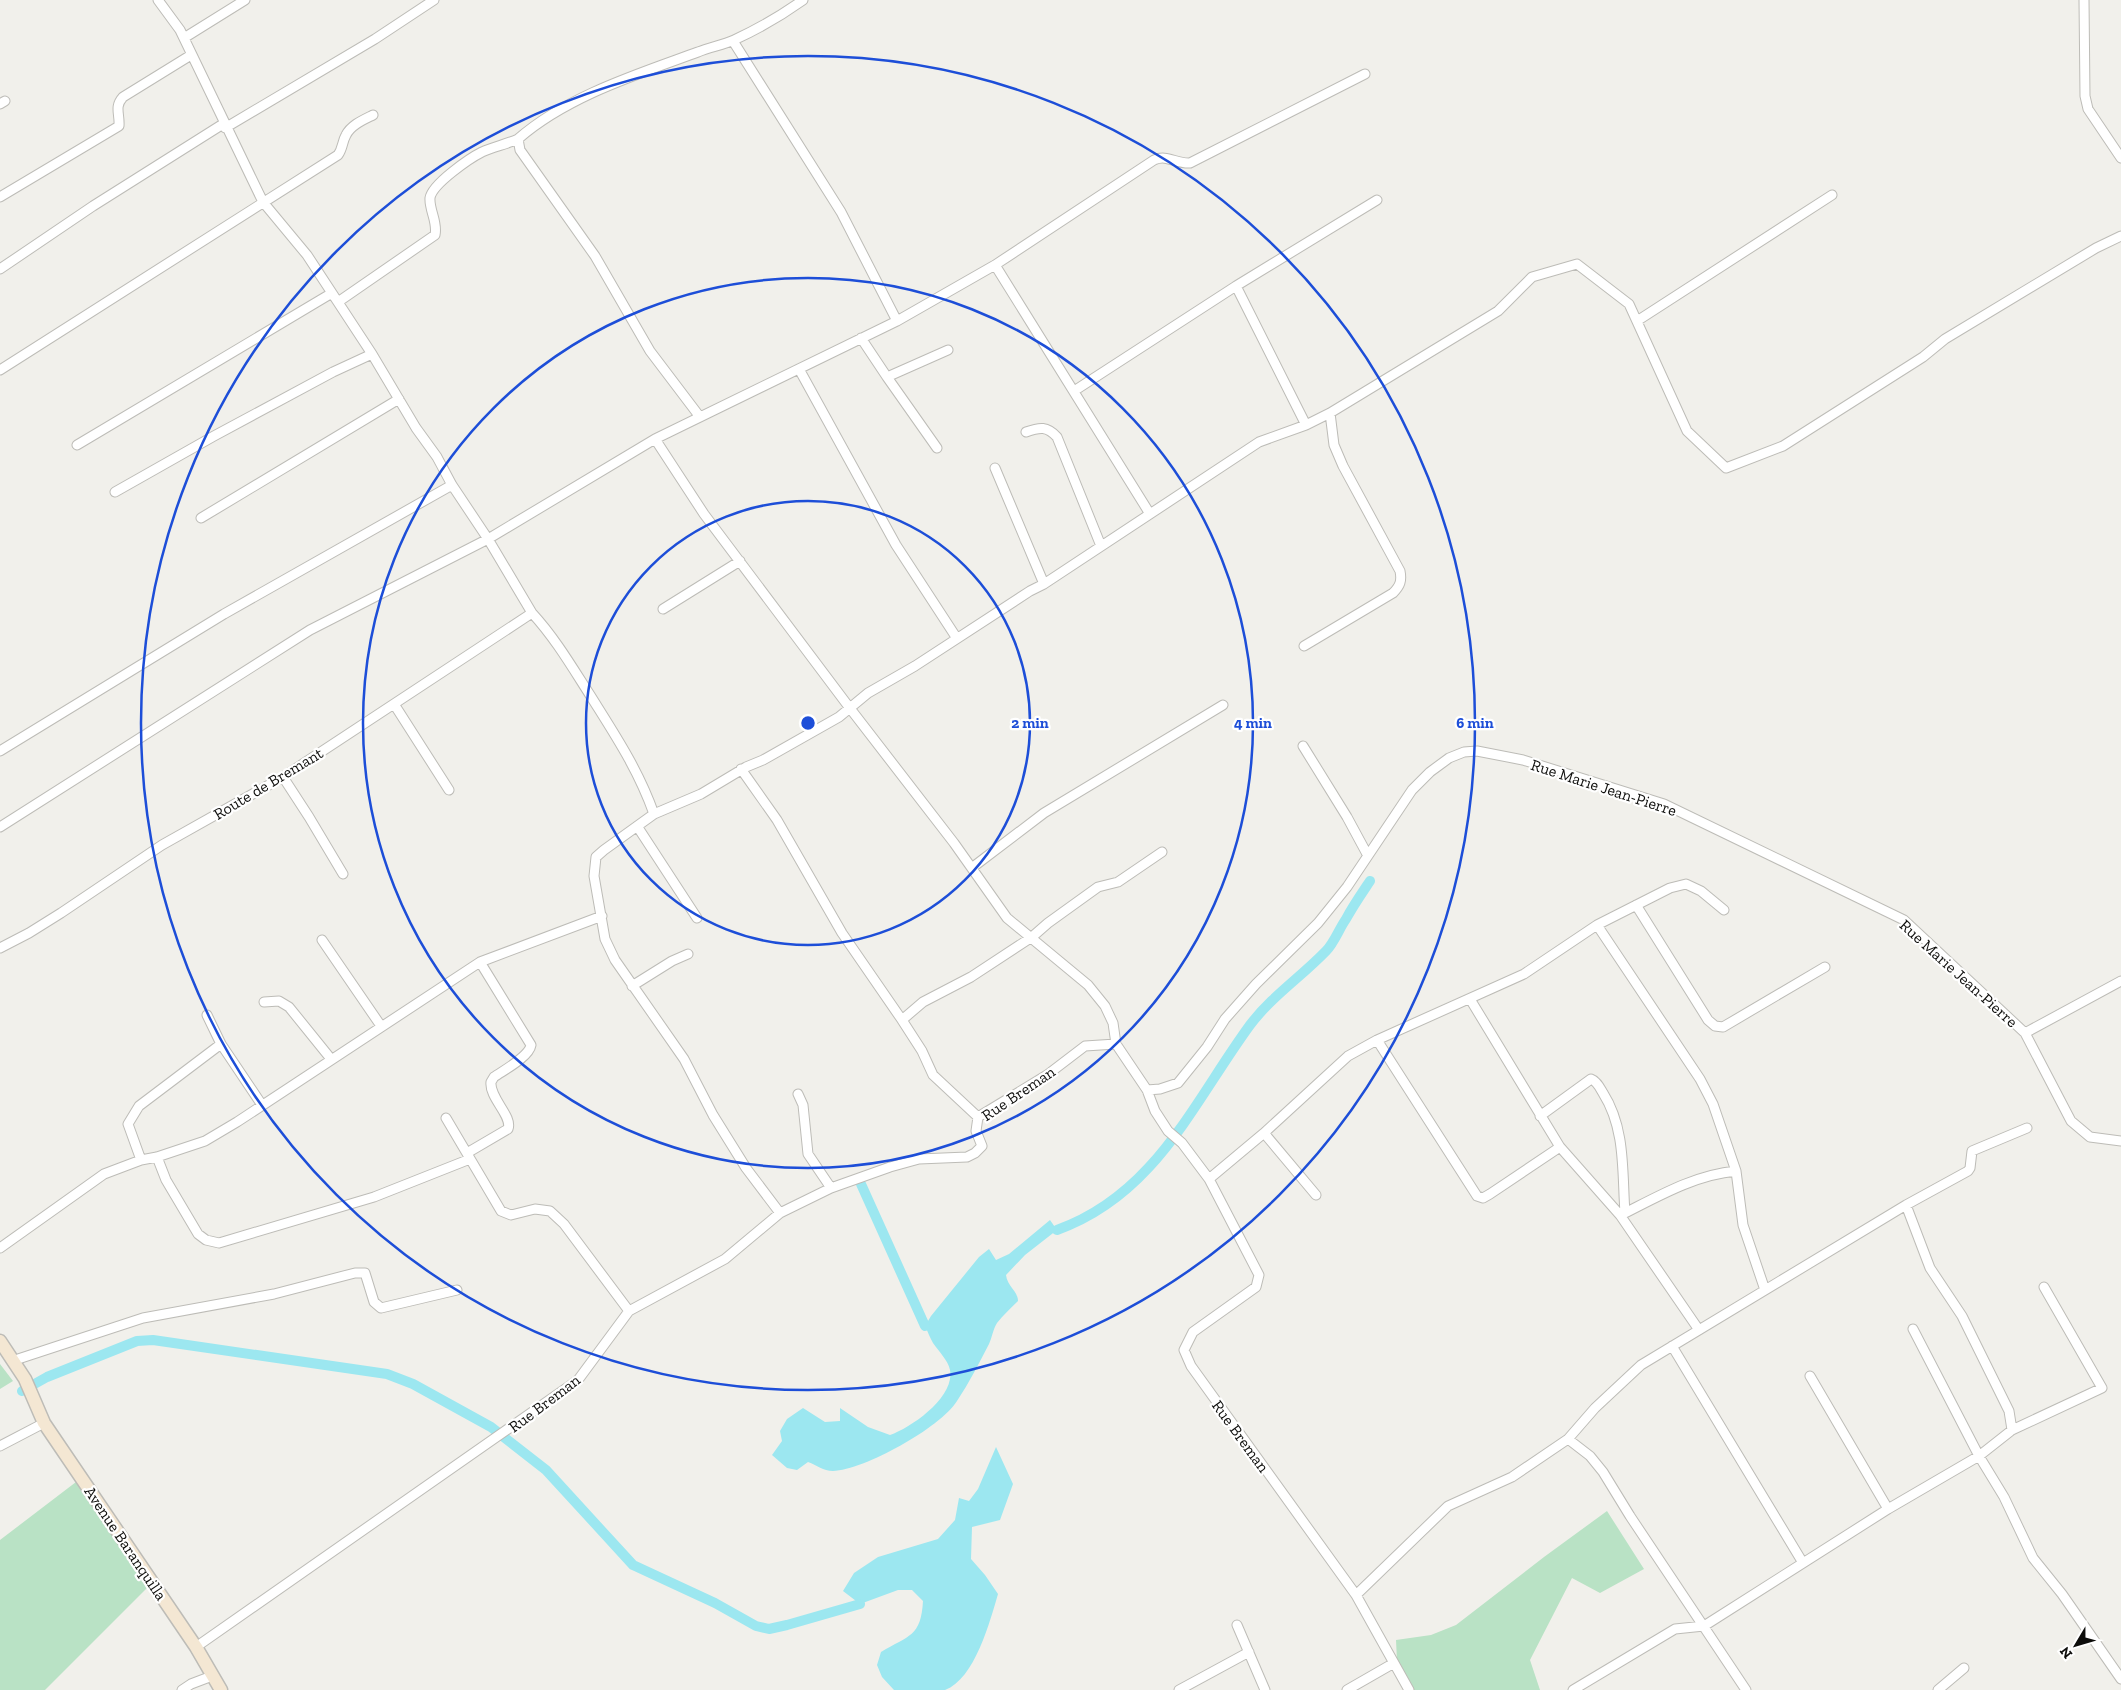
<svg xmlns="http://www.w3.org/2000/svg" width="2121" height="1690" font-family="'Zilla Slab',serif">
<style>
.green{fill:#b9e2c5}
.water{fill:#9ce7f0}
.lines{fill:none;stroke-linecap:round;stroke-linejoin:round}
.canal{stroke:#9ce7f0;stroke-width:10}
.minor-casing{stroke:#bdbcb7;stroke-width:11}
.secondary-casing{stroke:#bdbcb7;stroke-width:15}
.minor{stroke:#fff;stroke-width:9}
.secondary{stroke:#f4e7d3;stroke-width:12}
.ring{fill:none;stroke:#1d4ed8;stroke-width:2.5}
.labels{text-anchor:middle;stroke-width:4.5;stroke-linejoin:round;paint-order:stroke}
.street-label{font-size:16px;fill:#0d0d0b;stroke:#fff}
.centre{fill:#1d4ed8;stroke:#fff;stroke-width:2.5}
.ring-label{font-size:15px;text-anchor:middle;font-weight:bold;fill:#1d4ed8;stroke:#fff;stroke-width:4.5;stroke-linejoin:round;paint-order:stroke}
</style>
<rect width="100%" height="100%" fill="#f1f0eb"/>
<path class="green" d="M 0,1364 L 13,1381 L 0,1389 Z
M 76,1482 L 150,1585 L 45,1690 L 0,1690 L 0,1540 Z
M 1607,1511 L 1644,1569 L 1600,1593 L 1572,1578 L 1530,1660 L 1540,1690 L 1413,1690 L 1397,1661 L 1396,1640 L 1431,1635 L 1456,1625 L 1544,1557 Z"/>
<path class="water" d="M 1050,1220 L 1057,1230 L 1025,1255 L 1006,1275 C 1007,1286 1018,1291 1018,1301 C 1011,1308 1003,1315 997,1323 C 993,1329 992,1338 989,1344 C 979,1363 969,1383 957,1401 C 940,1428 864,1470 833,1471 C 823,1471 817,1465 808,1462 L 797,1470 L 787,1468 L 772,1455 L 782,1441 L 780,1431 L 787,1419 L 803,1408 L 825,1422 L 840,1421 L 840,1408 L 868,1427 L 890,1435 C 912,1427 955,1397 950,1370 C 948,1360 939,1352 933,1343 C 930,1338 928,1332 925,1326 L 931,1316 L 979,1257 L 989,1249 L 996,1260 L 1009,1254 Z
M 996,1447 L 1013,1484 L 1000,1520 L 972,1527 L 971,1559 L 985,1575 L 998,1594 C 990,1621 975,1679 945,1690 C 936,1690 906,1690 894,1690 L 882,1677 L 877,1665 L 881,1652 C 909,1635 921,1637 923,1601 L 912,1590 L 898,1590 L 860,1604 L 843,1591 L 854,1573 L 878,1557 L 938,1539 L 955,1520 L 959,1498 L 969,1501 L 978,1489 Z"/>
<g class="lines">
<path class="canal" d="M 861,1184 L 925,1326
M 1057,1230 C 1155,1195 1193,1103 1250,1025 C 1272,996 1301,977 1326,951 C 1334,943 1339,929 1346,919 C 1353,906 1362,893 1370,881
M 22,1391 L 47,1377 L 137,1341 L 153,1340 L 387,1374 L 413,1384 L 491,1427 L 546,1470 L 633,1565 L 715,1603 L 756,1626 L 769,1629 L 787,1625 L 860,1604"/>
<defs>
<path id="minor" d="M 158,0 L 180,30 L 263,202 L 307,255 L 372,354 L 416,428 L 437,457 L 452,485 L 488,539 L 532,613 C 555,638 572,667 590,695 C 615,735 638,769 654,814
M 2084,0 L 2085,96 L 2088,109 L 2121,158
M 184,38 L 245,0
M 733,41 L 841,212 L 897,321
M 0,104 L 5,101
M 225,128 L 375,39 L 434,0
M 0,197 L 119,126 C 120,114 114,107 123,97 L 191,55
M 995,265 L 1150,514
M 0,269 L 93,206 L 223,124
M 1236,286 L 1306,425
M 338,302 L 435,235 C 438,222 429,210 430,198 C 432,184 470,158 482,152 C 493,147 507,144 518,139
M 1637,321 L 1832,195
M 861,338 L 887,377 L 937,448
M 799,369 L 896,545 L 956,637
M 0,370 L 338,155 C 343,148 342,142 346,135 C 351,125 363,120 373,115
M 887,377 L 948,350
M 1074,391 L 1236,286 L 1377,200
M 700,417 L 650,351 L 595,256 L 520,150 L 518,139 C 567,96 638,74 698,52 C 710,47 723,45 734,40 C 758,29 782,15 803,0
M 1026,432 C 1040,427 1047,426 1057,437 L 1101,546
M 655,439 L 704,514 L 849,707 L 954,843 L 1007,918 L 1088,985 L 1105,1006 L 1113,1023 L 1116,1044 L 1147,1090 L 1155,1111 L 1168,1131 L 1182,1143 L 1209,1179 L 1259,1275 L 1256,1287 L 1193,1332 L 1184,1350 L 1191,1366 L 1356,1595 L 1409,1690
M 77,445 L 332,293
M 995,468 L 1044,584
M 115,492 L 214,436 L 333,372 L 372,354
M 201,518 L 399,399
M 663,609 L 740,561
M 1304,646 L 1393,593 C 1400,586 1402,581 1400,571 L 1343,466 L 1334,445 L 1330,413
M 394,704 L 449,790
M 1303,746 L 1347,817 L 1367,854
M 0,751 L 224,614 L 452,485
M 741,769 L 777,820 L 842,933 L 902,1020 L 922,1051 L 933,1075 L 978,1117
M 283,777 L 309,817 L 343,874
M 637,826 L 697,918
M 0,827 L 310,630 L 488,539 L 655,439 L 897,321 L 995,265 L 1154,160 C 1167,154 1176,164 1190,163 L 1365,74
M 973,867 L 1044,813 L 1223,705
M 1636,905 L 1708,1020 L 1715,1026 L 1723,1027 L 1825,967
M 1597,925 L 1700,1079 L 1713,1104 L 1736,1171 L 1743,1225 L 1765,1290
M 322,940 L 381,1026
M 0,948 L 29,933 L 61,913 L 162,845 L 283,777 L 532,613
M 632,986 L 672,961 L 688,954
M 1470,999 L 1560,1147 L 1620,1215 L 1699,1330
M 264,1002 L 279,1001 L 289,1007 L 331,1059
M 902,1020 L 923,1002 L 971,977 L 1032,937 L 1048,923 L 1098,887 L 1118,882 L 1162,852
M 2025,1033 L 2121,981
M 1377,1040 L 1477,1196 L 1483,1198 L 1490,1194 L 1560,1147
M 221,1044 L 262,1105
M 1147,1090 L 1160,1089 L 1178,1083 L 1207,1047 L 1225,1019 L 1256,984 L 1318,923 L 1347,887 L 1412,790 L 1430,772 L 1449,758 L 1464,752 L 1477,751 L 1523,760 L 1664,804 L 1904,920 L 2025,1033 L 2071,1121 L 2090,1137 L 2121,1141
M 798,1094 L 803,1105 L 808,1154 L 831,1188
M 1540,1116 L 1591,1079 C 1597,1081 1600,1088 1603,1093 C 1626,1129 1622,1173 1625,1213
M 446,1118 L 501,1211 L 511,1215 L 535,1209 L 550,1211 L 564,1224 L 629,1311
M 1264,1133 L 1316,1195
M 467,1153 L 508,1129 C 513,1116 489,1098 491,1082 L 494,1077 C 504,1070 529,1057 531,1045 L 480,962
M 157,1157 L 166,1180 L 198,1234 L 206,1240 L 219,1243 L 374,1197 L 470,1159
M 141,1160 L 128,1124 L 139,1106 L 221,1044 L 207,1015
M 1209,1179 L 1264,1133 L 1348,1056 L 1377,1040 L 1524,974 L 1597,925 L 1670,888 L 1686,884 L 1701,891 L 1724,910
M 1906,1205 L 1930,1268 L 1962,1316 L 2009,1411 L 2012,1430
M 780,1213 L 746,1168 L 713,1115 L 684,1059 L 615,960 L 605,939 L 594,876 L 596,857 L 604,850 L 654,814 L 701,794 L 746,767 L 763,760 L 839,717 L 868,693 L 915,666 L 1030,591 L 1044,584 L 1259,442 L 1306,425 L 1330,413 L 1498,311 L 1532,277 L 1577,264 L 1629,304 L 1687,431 L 1726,468 L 1783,446 L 1923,357 L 1945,339 L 2096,248 L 2121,236
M 1621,1215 C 1657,1197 1694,1175 1736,1171
M 0,1248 L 104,1174 L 141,1160 L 157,1157 L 205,1141 L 237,1122 L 480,962 L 602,916
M 1913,1329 L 1979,1456 L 2004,1497 L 2033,1558 L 2062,1594 L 2121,1679
M 1672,1346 L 1803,1563
M 12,1361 L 143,1318 L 274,1294 L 355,1273 L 365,1273 L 374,1302 L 381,1308 L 457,1290
M 1810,1376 L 1888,1509
M 1568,1439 L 1590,1456 L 1603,1472 L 1630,1516 L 1746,1690
M 0,1446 L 44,1423
M 1356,1595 L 1448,1506 L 1512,1477 L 1568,1439 L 1595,1408 L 1641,1365 L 1906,1205 L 1968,1171 L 1970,1168 L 1972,1151 L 2027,1128
M 1237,1625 L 1265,1690
M 196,1647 L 578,1380 L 629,1311 L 725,1259 L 780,1213 L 831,1188 L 890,1167 L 919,1159 L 967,1157 L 975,1153 L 982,1146 L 976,1131 L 978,1117 L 1047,1075 L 1085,1046 L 1116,1044
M 182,1690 L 191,1684 L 212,1676
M 1179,1690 L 1249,1652
M 1347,1690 L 1394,1663
M 1573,1690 L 1675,1629 L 1704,1626 L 1888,1509 L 1979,1456 L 2012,1430 L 2102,1388 L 2044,1287
M 1938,1690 L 1964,1668"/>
<path id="secondary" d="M 0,1341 L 25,1379 L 44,1423 L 196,1647 L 221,1690"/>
</defs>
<use href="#minor" class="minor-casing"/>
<use href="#secondary" class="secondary-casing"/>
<use href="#minor" class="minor"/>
<use href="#secondary" class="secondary"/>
</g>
<g class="ring">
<circle cx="808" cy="723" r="222"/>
<circle cx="808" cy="723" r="445"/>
<circle cx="808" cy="723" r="667"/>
</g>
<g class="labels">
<g class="street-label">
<text transform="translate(268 783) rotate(-31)" y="6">Route de Bremant</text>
<text transform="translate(1604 787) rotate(18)" y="6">Rue Marie Jean-Pierre</text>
<text transform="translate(1959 973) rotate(42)" y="6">Rue Marie Jean-Pierre</text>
<text transform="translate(1018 1093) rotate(-34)" y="6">Rue Breman</text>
<text transform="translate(544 1403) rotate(-37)" y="6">Rue Breman</text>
<text transform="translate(1241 1436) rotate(54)" y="6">Rue Breman</text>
<text transform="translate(126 1543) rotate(56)" y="6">Avenue Baranquilla</text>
</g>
</g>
<circle cx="808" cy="723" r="8" class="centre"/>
<g class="ring-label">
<text x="1030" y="728">2 min</text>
<text x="1253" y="728">4 min</text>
<text x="1475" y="728">6 min</text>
</g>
<g transform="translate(2076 1645) rotate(232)" stroke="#ffffff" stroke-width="4" paint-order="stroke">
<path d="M0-4L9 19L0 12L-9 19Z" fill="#0d0d0b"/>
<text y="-8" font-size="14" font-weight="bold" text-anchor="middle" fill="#0d0d0b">N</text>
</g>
</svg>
